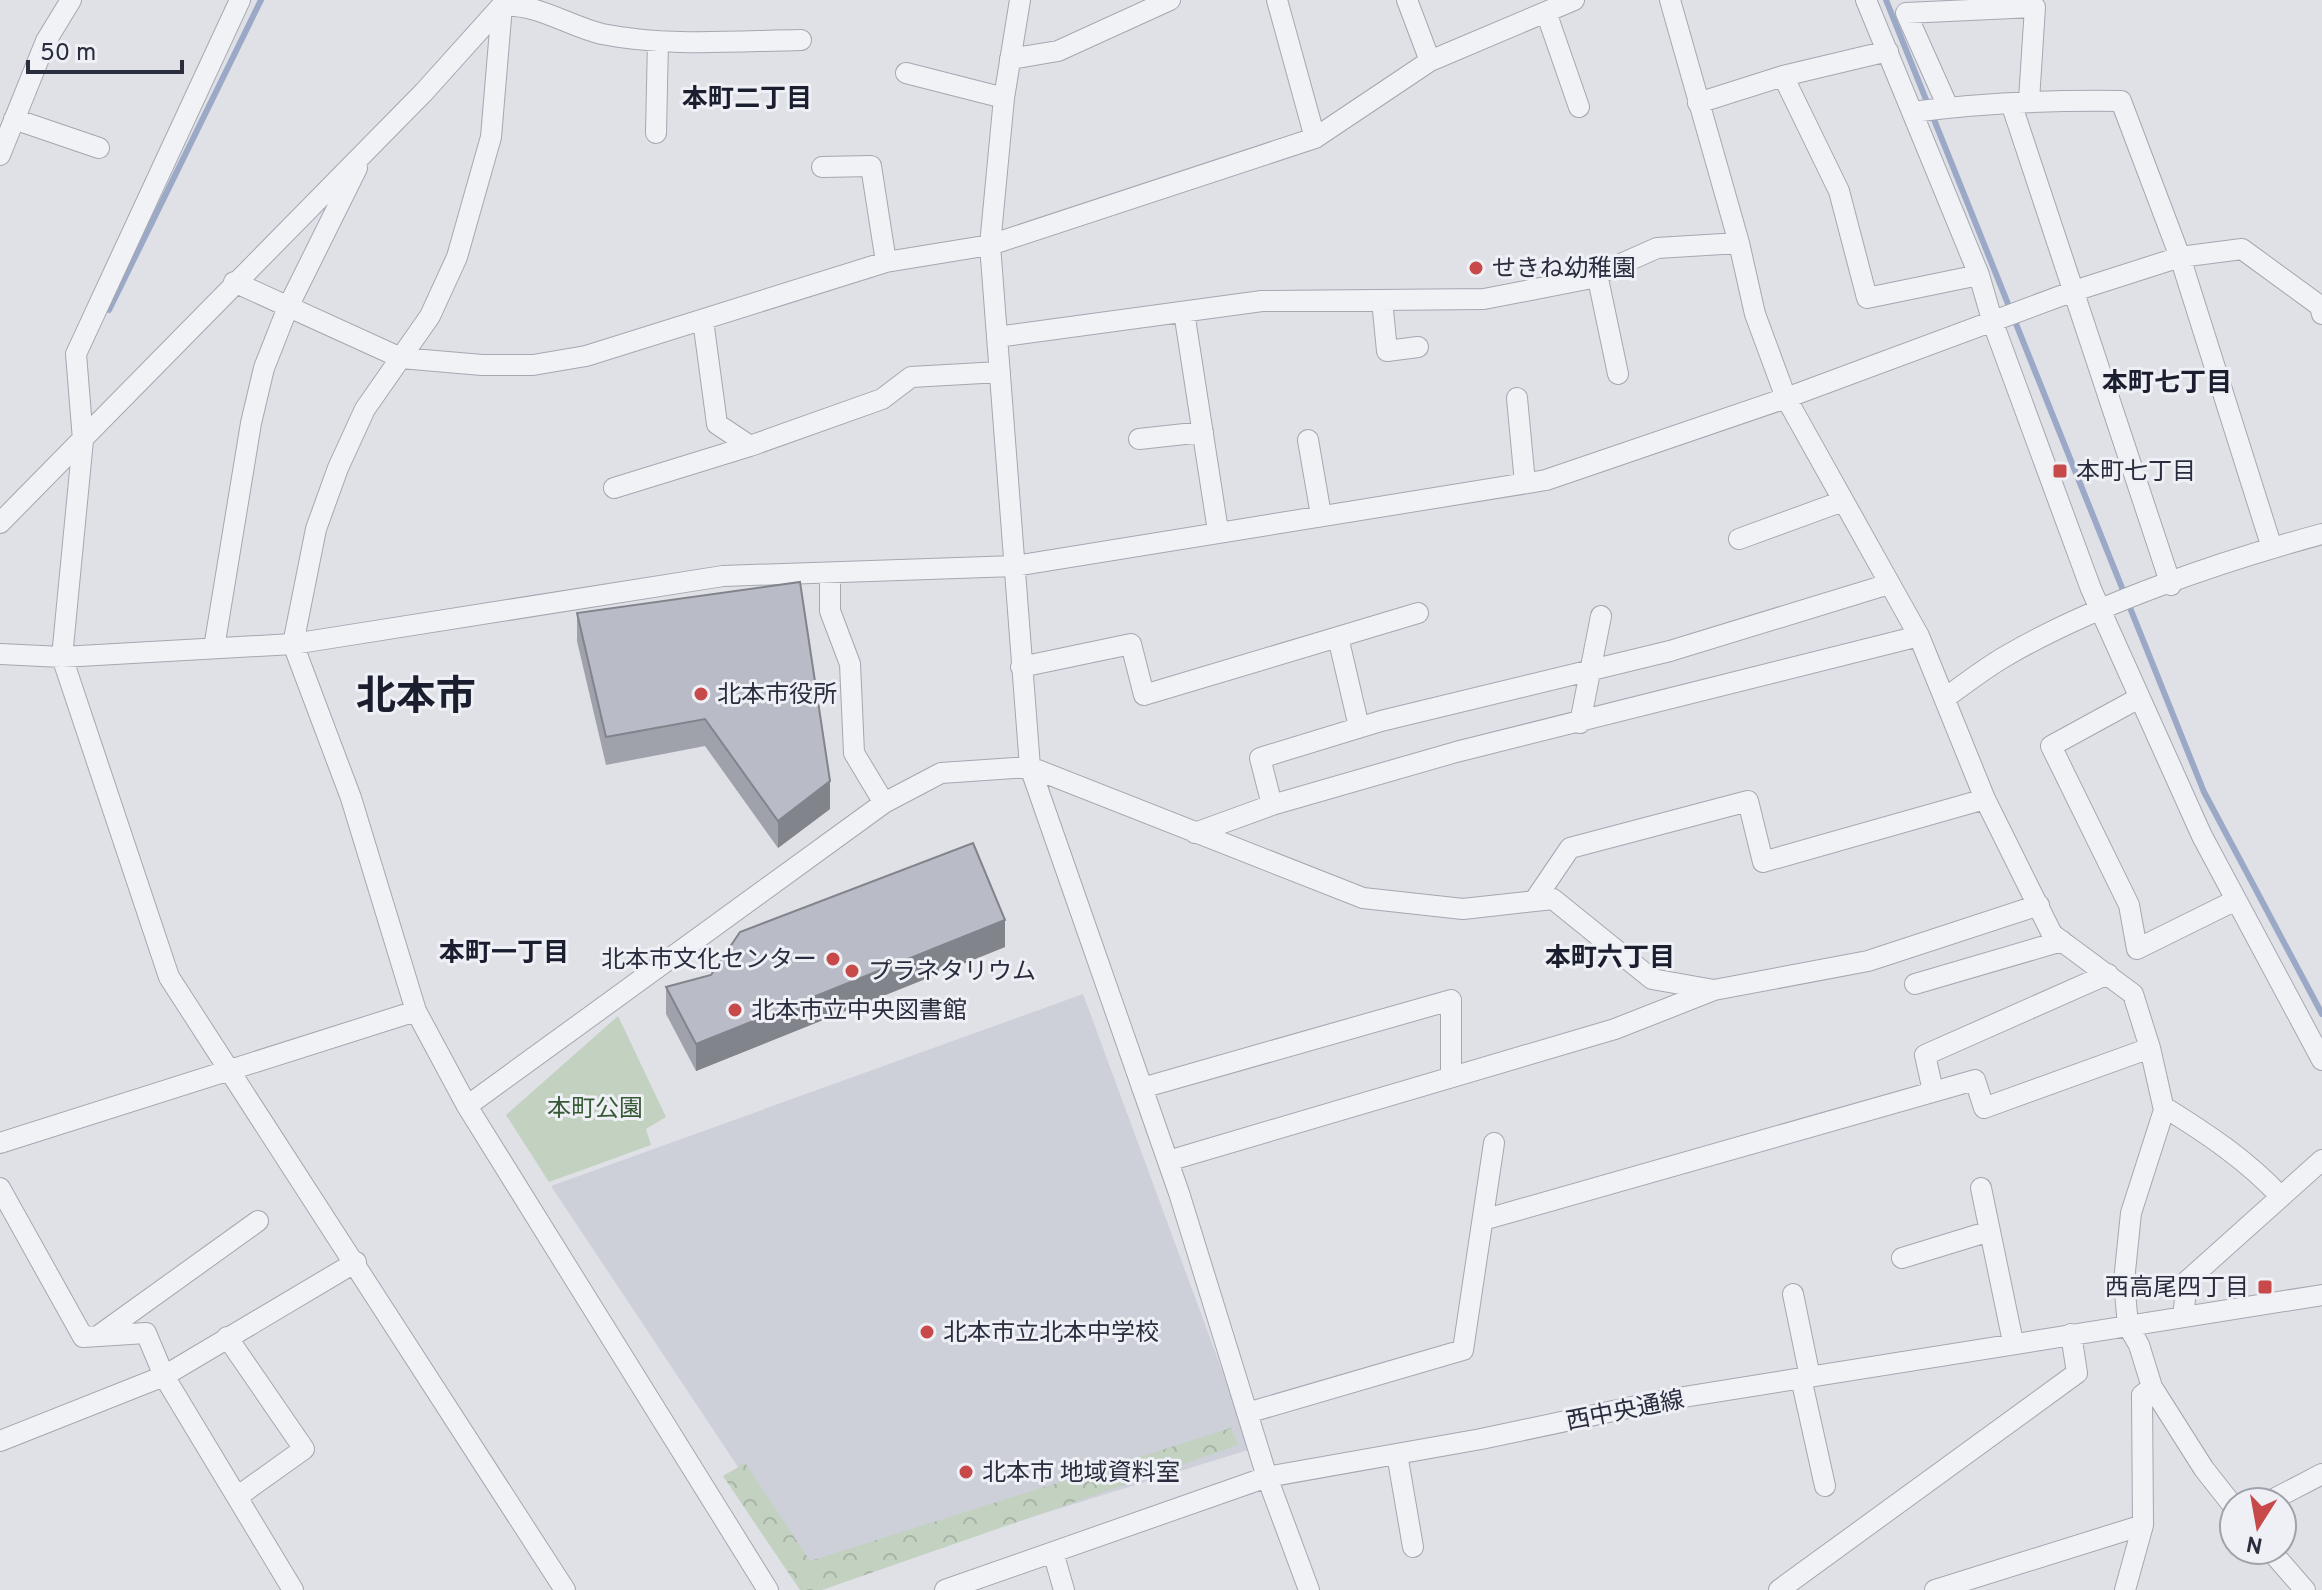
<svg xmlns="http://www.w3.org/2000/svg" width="2322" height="1590" font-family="Overpass,'Noto Sans JP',sans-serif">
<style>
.built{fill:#cdd0d9}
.green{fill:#c2d1c0}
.forest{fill:url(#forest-crowns)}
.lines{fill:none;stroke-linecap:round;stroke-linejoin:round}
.stream{stroke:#9ba9c6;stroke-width:6}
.minor-casing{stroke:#a5a7b1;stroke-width:22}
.minor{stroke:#f1f2f6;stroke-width:20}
.wall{fill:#9fa2ab}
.shaded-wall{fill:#82848b}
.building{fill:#b9bcc7;stroke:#82848b;stroke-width:2}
.poi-dot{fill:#c84949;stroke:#eef0f5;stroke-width:3}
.labels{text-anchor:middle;stroke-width:6;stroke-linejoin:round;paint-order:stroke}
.poi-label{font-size:24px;fill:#292d3e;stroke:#eef0f5;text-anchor:start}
.park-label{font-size:24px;fill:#385936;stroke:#eef0f5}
.street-label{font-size:24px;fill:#292d3e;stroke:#eef0f5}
.neighbourhood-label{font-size:26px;font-weight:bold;fill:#1b1e2e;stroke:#eef0f5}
.town-label{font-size:40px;font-weight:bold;fill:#1b1e2e;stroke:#eef0f5}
</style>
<defs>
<pattern id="forest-crowns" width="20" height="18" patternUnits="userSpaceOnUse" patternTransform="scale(2)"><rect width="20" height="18" fill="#c2d1c0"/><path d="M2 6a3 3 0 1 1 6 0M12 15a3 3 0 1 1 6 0" fill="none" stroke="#a7b4a6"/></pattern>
</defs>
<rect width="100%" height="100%" fill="#dfe1e7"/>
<path class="built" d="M 1083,994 L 1251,1449 L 816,1584 L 551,1186 Z"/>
<path class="green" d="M 618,1016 L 666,1117 L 646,1129 L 651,1145 L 549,1182 L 506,1115 Z"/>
<path class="forest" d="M 1231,1428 L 1238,1445 L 822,1590 L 800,1590 L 723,1476 L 745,1463 L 810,1561 Z"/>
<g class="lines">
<path class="stream" d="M 1886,0 L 2204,792 L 2322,1014
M 109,310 L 261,0"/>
<defs>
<path id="minor" d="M 240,0 L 76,354 L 83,440 L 62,657 L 169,977 L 565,1590
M 1020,0 L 1004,98 L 990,245 L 1030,767 L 1179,1193 L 1267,1477 L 1309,1590
M 1277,0 L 1315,138
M 1407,0 L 1430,61
M 1670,0 L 1739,243 L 1755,314 L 1786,398 L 1919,636 L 1985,799 L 2052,934 L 2133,994 L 2150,1048 L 2164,1110 L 2131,1213 L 2124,1281 L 2128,1326 L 2139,1345 L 2152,1387 L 2204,1469 L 2234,1507
M 1866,0 L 1979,275 L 1993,323 L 2091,589 L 2202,836 L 2322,1060
M 1546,12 L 1579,107
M 1010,59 L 1058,51 L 1170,0
M 906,73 L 1004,98
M 1783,76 L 1839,191 L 1867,298 L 1979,275
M 1698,103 L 1783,76 L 1888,51
M 2012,106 L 2171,585
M 1948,107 L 1906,13 L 2035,7 L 2029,100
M 1912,112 C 1982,103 2051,100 2121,101 L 2180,257 L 2272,548
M 14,119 L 99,148
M 656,133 L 658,41
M 0,155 L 46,41 L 71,0
M 822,167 L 871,166 L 886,262
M 1597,274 L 1618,374
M 234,282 L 401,358 L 482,365 L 533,365 L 586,356 L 886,262 L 990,245 L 1315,138 L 1430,61 L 1574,0
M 1382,300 L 1387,351 L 1418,347
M 1184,312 L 1218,531
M 703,320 L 717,424 L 750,446
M 997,337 L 1262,301 L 1484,299 L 1587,279 L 1657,248 L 1739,243
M 1517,398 L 1525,483
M 1139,439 L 1203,432
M 1308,440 L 1321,515
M 614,488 L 750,446 L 882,399 L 911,377 L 1000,372
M 0,523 L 424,92 L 504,3
M 1739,539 L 1843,501
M 830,574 L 830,611 L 850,664 L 854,753 L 884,803
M 214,648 L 251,423 L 264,368 L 288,307 L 357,168
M 0,654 L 62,657 L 293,644 L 723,576 L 1015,566 L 1546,480 L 1786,398 L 2074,291 L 2180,257 L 2242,249 L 2320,306 L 2322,314
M 1021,667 L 1131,644 L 1144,695 L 1338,637
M 1945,698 C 1965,684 1985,668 2006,656 C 2095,604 2222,561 2322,534
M 2139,698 L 2051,746 L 2129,905 L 2137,949 L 2236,900
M 1580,723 L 1601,616
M 1359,727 L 1338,637 L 1418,613
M 1272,805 L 1260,758 L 1381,721 L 1670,651 L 1889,584
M 1195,833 L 1272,805 L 1456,752 L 1919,636
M 1534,901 L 1570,848 L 1748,801 L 1763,862 L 1985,799
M 1915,984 L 2062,941
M 1142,1088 L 1451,1000 L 1451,1077
M 1933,1091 L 1925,1055 L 2108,974
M 467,1106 L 884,803 L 941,773 L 1030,767 L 1363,898 L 1463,909 L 1553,899 L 1652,979 L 1714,990
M 2164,1107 C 2206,1133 2247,1160 2281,1197
M 0,1143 L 416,1011
M 1168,1161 L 1615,1029 L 1714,990 L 1868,961 L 2039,905
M 0,1188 L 83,1337 L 146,1333 L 164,1376 L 293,1590
M 1981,1188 L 2013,1342
M 1483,1220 L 1975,1080 L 1984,1108 L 2150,1048
M 1902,1258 L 1990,1231
M 1793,1294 L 1810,1377
M 2183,1317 L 2187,1281 L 2322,1160
M 98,1336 L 258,1221
M 227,1337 L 304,1449 L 237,1497
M 1801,1378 L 1825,1486
M 1247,1413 L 1463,1350 L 1494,1143
M 0,1441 L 164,1376 L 356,1262
M 1397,1454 L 1413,1547
M 2268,1502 L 2322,1474
M 2270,1550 L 2305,1590
M 1053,1552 L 1064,1590
M 768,1590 L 467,1106 L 416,1011 L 351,798 L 293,644 L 316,529 L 338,468 L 365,409 L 430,316 L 457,257 L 491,137 L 502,6 C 537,3 568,26 602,34 C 667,47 735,41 801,40
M 945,1590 L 1267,1477 L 1481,1439 L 1665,1400 L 2322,1295
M 1779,1590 L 2077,1373 L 2071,1334
M 1935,1590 L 2143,1525
M 2125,1590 L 2143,1525 L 2142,1395 L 2152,1387"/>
</defs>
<use href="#minor" class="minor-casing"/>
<use href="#minor" class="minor"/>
</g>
<path class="wall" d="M 577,613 L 830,809 L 778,848 L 705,746 L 606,765 L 577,641 Z
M 1005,947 L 696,1071 L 666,1014 L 666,987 Z"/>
<path class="shaded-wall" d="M 830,781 L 830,809 L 778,848 L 778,821 Z
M 1005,920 L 1005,947 L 696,1071 L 696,1044 Z"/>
<path class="building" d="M 800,582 L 830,781 L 778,821 L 705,719 L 606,737 L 577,613 Z
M 973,843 L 1005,920 L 696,1044 L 666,987 L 711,975 L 740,932 Z"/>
<g class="poi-dot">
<circle cx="1476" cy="268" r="8"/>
<rect x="2052" y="463" width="16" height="16" rx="4"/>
<circle cx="701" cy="694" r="8"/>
<circle cx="833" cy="959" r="8"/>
<circle cx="852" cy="971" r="8"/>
<circle cx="735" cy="1010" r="8"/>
<rect x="2257" y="1279" width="16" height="16" rx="4"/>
<circle cx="927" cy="1332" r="8"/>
<circle cx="966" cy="1472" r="8"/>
</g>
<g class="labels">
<g class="poi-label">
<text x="1492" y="276">せきね幼稚園</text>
<text x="2076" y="479">本町七丁目</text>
<text x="717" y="702">北本市役所</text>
<text x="817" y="967" text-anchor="end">北本市文化センター</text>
<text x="868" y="979">プラネタリウム</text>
<text x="751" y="1018">北本市立中央図書館</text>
<text x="2249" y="1295" text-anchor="end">西高尾四丁目</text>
<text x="943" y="1340">北本市立北本中学校</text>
<text x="982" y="1480">北本市 地域資料室</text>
</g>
<g class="park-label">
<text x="595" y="1116">本町公園</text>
</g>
<g class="street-label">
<text transform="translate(1625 1410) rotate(-11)" y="8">西中央通線</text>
</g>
<g class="neighbourhood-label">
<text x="747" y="107">本町二丁目</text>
<text x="2167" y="391">本町七丁目</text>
<text x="504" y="961">本町一丁目</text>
<text x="1610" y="966">本町六丁目</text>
</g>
<g class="town-label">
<text x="416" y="709">北本市</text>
</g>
</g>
<g transform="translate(2258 1526) rotate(191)"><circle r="38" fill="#eef0f5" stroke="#9fa2ac" stroke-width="2"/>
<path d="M0-6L14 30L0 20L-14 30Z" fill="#c84949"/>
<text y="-12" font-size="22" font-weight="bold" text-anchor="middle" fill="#292d3e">N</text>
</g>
<path d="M28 60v12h154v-12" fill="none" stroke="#292d3e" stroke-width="4"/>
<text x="40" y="60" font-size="24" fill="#292d3e" stroke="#eef0f5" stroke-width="6" paint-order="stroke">50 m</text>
</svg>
